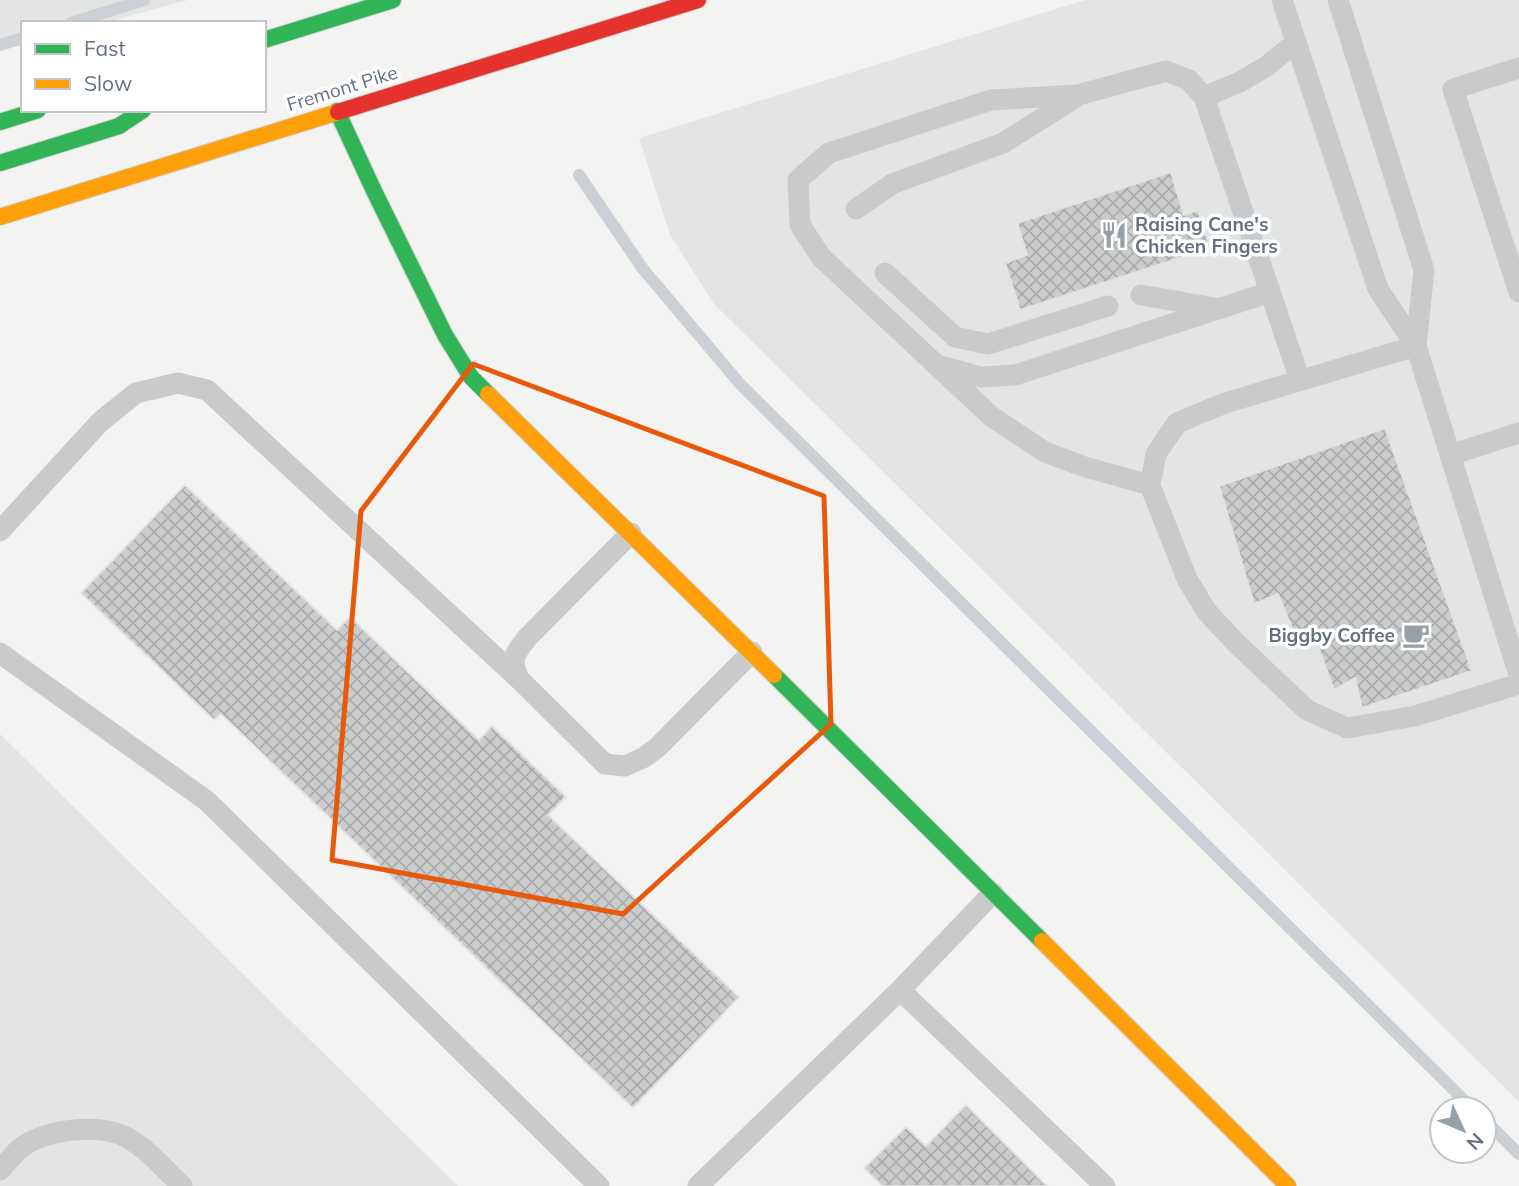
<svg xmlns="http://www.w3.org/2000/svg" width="1519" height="1186" font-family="Mulish,sans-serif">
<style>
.built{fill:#e3e5e5}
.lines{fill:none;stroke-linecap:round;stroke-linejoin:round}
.stream{stroke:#cad0d3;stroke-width:12}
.building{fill:url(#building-cross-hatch);stroke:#e2e3e2;stroke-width:2}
.fast-casing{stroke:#cfd0d0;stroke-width:18}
.slow-casing{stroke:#cfd0d0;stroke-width:18}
.jam-casing{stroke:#cfd0d0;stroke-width:18}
.lane{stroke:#c9cacc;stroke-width:21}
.fast{stroke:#30b455;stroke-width:16}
.slow{stroke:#ff9f0a;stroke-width:16}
.jam{stroke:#e5322d;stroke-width:16}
.marked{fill:none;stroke:#e8590c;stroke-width:5;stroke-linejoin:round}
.labels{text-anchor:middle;stroke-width:7;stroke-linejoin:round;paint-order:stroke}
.street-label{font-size:19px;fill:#667180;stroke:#fff}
.poi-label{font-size:19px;font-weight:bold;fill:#667180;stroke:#fff;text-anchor:start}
</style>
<defs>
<pattern id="building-cross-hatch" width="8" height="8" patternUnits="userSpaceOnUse" patternTransform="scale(1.75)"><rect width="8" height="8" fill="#cbcdcd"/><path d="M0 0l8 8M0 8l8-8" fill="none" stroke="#a9abac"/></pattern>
</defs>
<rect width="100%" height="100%" fill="#f3f4f2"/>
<path class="built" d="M 0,0 L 188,0 L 103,23 L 23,23 L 23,44 L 0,50 Z
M 1085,0 L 1519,0 L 1519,1102 L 714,304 L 670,235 L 639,138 Z
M 0,734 L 458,1186 L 0,1186 Z"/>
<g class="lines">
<path class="stream" d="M 71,23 L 144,0
M 0,45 L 23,38
M 579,175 L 643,269 L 741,385 L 1473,1109
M 1484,1119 L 1519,1154"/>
</g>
<path class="building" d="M 1171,172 L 1184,215 L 1198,210 L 1210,248 L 1020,310 L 1005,263 L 1027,255 L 1017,223 Z
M 1385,428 L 1472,671 L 1362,708 L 1355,678 L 1334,690 L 1312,630 L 1296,638 L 1278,594 L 1254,604 L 1219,486 Z
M 185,485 L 337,630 L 350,617 L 479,740 L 492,726 L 566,797 L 548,815 L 739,997 L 633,1108 L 221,714 L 214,720 L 81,593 Z
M 966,1105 L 1047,1186 L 882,1186 L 864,1168 L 906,1127 L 926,1146 Z"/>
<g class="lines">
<defs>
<path id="fast" d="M 264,40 L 393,0
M 337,111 L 375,193 L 445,335 L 471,377 L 488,394
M 0,122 L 38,110
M 0,163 L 119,126 L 143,110
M 774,675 L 1042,941"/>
<path id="slow" d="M 0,217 L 338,112
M 488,394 L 774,675
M 1042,941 L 1288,1186"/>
<path id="jam" d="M 338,112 L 698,0"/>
</defs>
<use href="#fast" class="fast-casing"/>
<use href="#slow" class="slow-casing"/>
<use href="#jam" class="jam-casing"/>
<path class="lane" d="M 1282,0 L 1378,289 L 1416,346 L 1519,675
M 1338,0 L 1424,270 L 1416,346
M 1519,68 L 1453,89 L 1519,292
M 1204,97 L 1240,82 L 1267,66 L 1296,42
M 856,209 L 892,184 L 1003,143 L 1076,97
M 885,273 L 955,337 L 988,344 L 1108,306
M 1141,295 L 1215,308
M 1416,346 L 1225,403 L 1177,423 L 1156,454 L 1150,485 L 1187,579 L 1207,612 L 1236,643 L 1307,710 L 1347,728 L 1415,716 L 1519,684
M 941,366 L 981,377 L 1015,375 L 1270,292
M 1450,455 L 1519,433
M 1150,485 L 1085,467 L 1045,452 L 992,417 L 821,257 L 800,225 L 798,180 L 829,153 L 991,100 L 1078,95 L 1166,71 L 1189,80 L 1204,97 L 1300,380
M 0,531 L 100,422 L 136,393 L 178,383 L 207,390 L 519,679
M 631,533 L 527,638 C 514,655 510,658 519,679 L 605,764 L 625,766 L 643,758 L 657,748 L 752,652
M 0,653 L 207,801 L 599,1186
M 900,990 L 1105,1186
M 0,1170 C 7,1163 15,1152 23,1146 C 48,1130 96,1123 124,1136 C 146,1147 164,1169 182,1186
M 698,1186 L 900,990 L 993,893"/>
<use href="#fast" class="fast"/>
<use href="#slow" class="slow"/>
<use href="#jam" class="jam"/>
</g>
<path class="marked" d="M 473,364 L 824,496 L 831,724 L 623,914 L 332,860 L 361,511 Z"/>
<defs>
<symbol id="restaurant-bare" viewBox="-9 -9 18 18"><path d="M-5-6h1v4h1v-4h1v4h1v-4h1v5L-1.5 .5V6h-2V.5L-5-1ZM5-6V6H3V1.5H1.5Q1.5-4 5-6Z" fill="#979fa8" stroke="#fff" stroke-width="2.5" paint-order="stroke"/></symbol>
<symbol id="cafe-bare" viewBox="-9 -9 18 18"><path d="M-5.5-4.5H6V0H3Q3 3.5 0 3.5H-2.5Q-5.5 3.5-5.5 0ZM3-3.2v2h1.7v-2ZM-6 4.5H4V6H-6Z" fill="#979fa8" stroke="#fff" stroke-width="2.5" paint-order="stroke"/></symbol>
</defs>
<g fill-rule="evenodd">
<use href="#restaurant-bare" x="1095" y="216" width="38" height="38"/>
<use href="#cafe-bare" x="1397" y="616" width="38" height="38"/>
</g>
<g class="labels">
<g class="street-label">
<text transform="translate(342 88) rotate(-17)" y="7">Fremont Pike</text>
</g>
<g class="poi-label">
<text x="1135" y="231">Raising Cane's<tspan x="1135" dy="22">Chicken Fingers</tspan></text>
<text x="1395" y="642" text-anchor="end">Biggby Coffee</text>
</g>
</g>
<rect x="21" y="21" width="245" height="91" fill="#ffffff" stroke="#c2c6cc" stroke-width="2"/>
<rect x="35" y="44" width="35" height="10" fill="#30b455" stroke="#c2c6cc" stroke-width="2"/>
<text x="84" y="56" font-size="21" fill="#667180">Fast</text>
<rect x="35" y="79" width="35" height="10" fill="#ff9f0a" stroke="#c2c6cc" stroke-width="2"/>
<text x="84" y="91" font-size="21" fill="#667180">Slow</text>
<g transform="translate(1463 1130) rotate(134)"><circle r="33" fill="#ffffff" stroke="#c2c6cc" stroke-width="2"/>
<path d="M0-5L12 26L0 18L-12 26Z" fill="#979fa8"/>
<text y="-10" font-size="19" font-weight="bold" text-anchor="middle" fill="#667180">N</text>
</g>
</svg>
